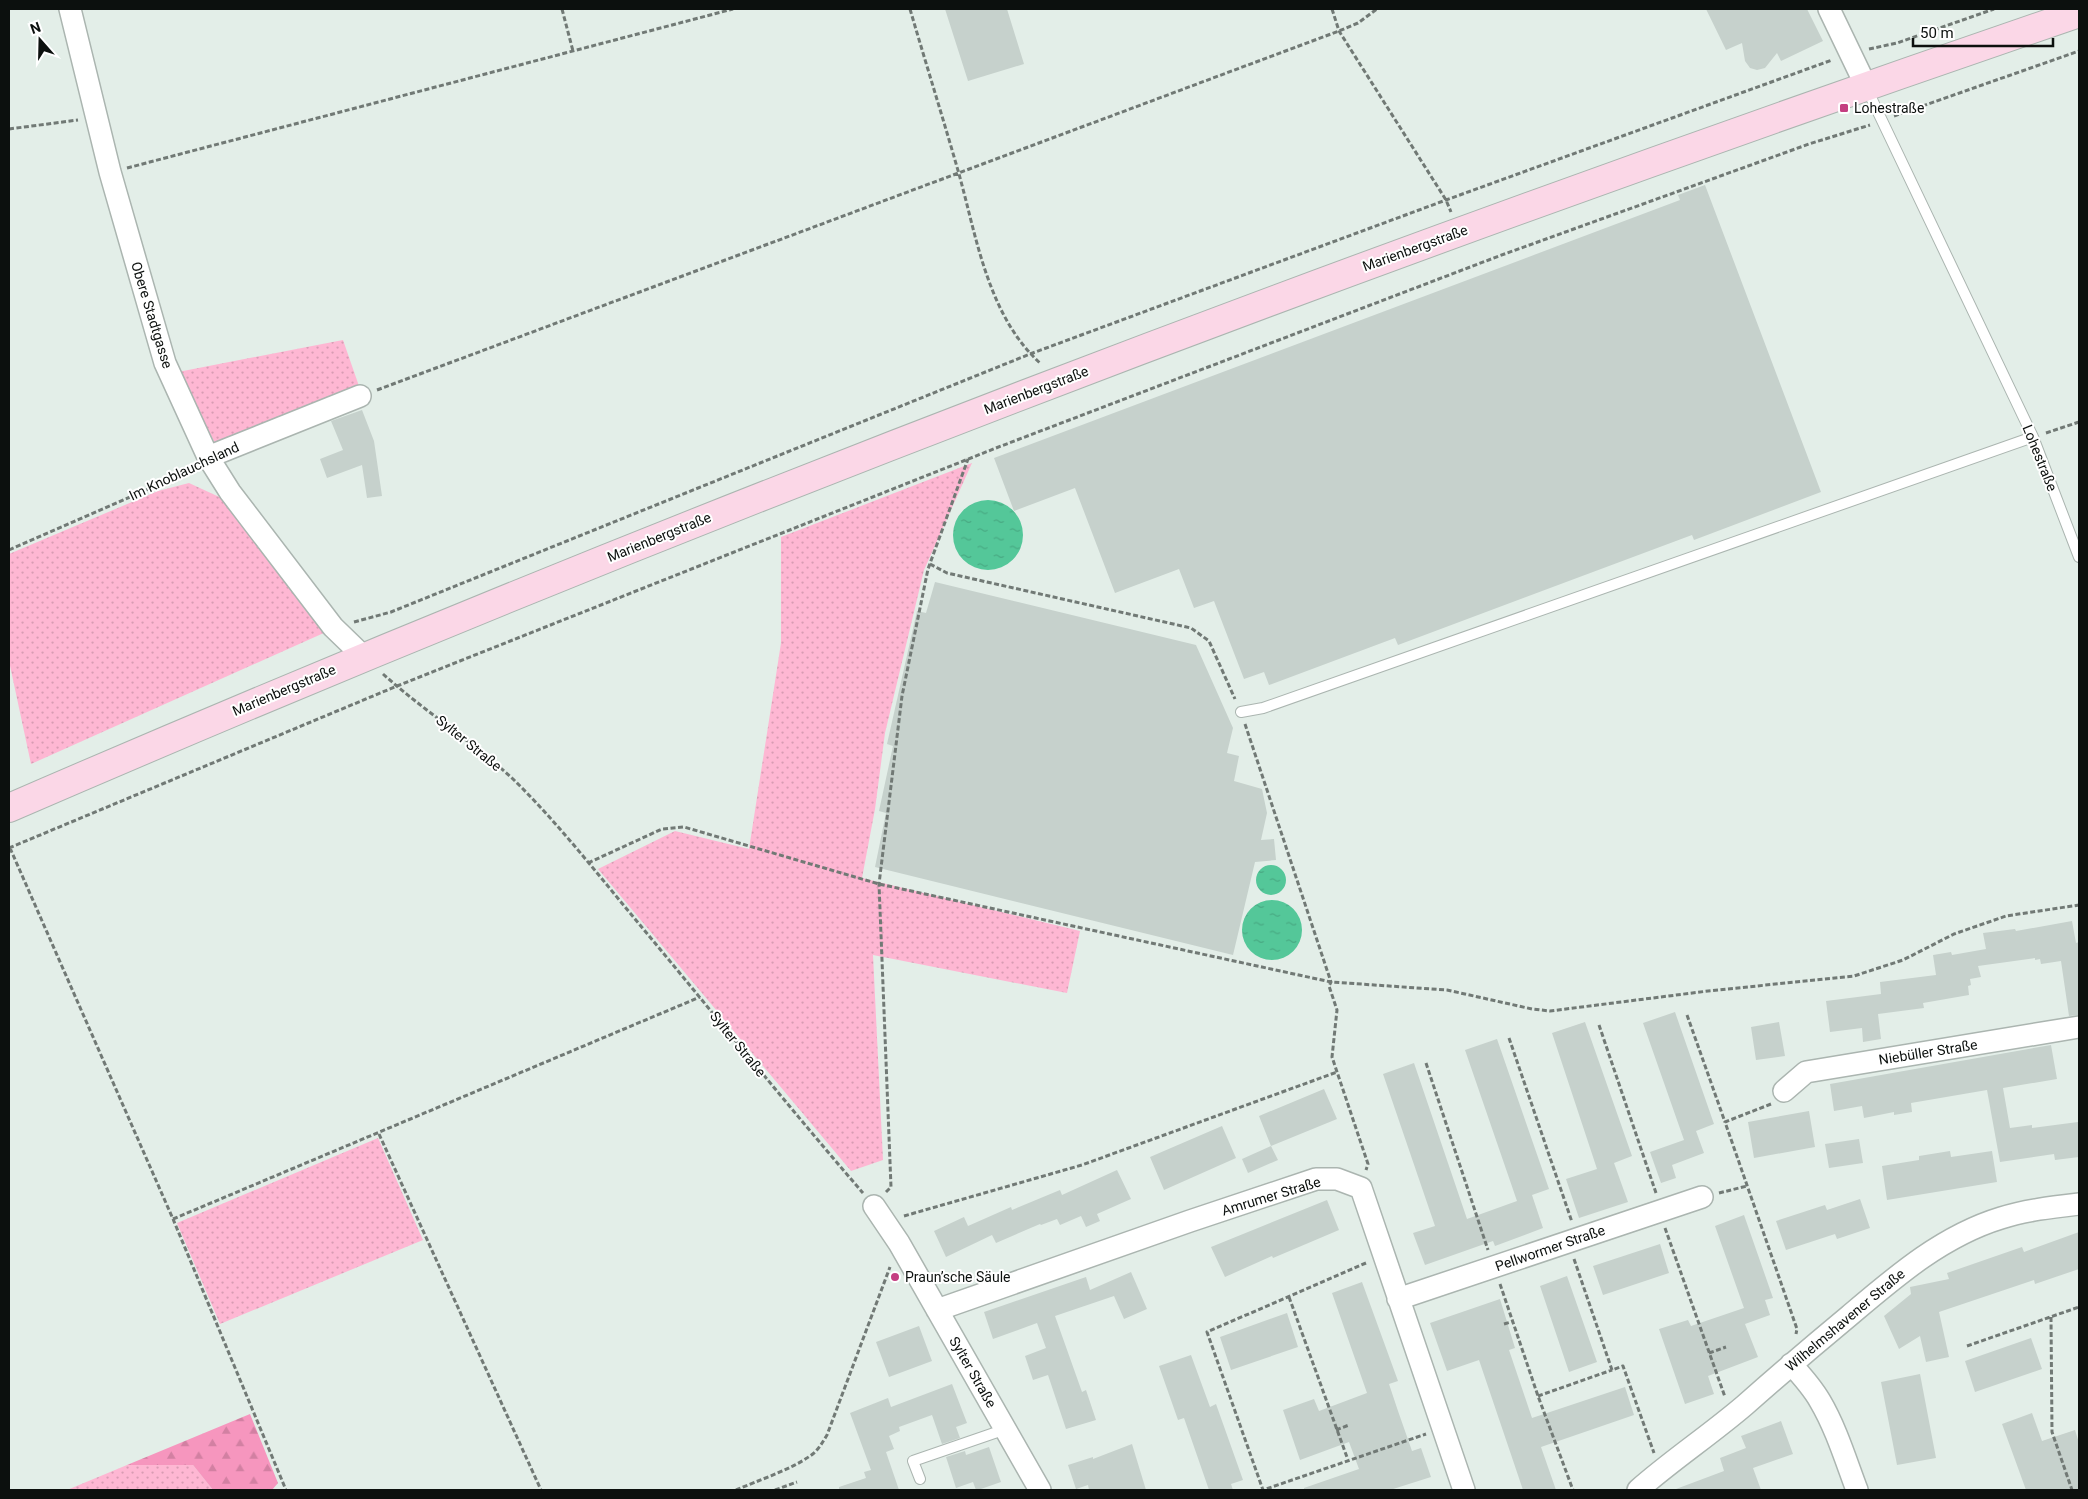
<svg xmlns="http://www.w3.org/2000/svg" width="2088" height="1499" font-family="Roboto,sans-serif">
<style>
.grass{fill:url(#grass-dots)}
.forest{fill:url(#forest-firs)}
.water{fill:url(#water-ripples)}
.building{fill:#c6d1cc}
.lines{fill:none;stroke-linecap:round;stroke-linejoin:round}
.service-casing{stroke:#abb5b0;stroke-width:12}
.minor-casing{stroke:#abb5b0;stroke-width:24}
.secondary-casing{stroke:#abb5b0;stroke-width:30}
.path{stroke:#717975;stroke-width:3;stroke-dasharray:5 2.5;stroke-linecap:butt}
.service{stroke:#fff;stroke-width:10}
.minor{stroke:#fff;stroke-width:21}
.secondary{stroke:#fbd7e7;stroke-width:28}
.poi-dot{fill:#c43e81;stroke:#fff;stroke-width:2}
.labels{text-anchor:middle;stroke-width:4;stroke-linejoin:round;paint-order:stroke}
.poi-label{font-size:14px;fill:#0c100e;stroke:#fff;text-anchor:start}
.street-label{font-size:14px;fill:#0c100e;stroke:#fff}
</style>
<defs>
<pattern id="grass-dots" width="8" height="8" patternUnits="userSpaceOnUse" patternTransform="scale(1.25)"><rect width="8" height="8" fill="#feb7d3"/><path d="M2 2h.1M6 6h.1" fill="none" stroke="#d89cb4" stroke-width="1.8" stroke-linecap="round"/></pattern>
<pattern id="forest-firs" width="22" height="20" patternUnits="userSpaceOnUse" patternTransform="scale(1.25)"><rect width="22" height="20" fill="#f696be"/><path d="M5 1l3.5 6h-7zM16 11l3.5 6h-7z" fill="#d280a2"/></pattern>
<pattern id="water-ripples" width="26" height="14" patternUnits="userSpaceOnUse" patternTransform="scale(1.25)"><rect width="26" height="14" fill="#54c799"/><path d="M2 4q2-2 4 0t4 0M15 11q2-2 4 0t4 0" fill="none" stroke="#48aa83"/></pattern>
</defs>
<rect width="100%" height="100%" fill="#e3eee8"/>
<path class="grass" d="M 343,340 L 360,389 L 217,447 L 178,372 Z
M 972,463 L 924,570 L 885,733 L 875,809 L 862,878 L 1080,931 L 1067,993 L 873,955 L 883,1160 L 851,1171 L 598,869 L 675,831 L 749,849 L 781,643 L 781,537 Z
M 189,483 L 228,501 L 326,632 L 31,764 L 9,661 L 9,554 L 158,491 Z
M 378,1138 L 423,1240 L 220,1324 L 177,1223 Z
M 127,1465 L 193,1465 L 213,1490 L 67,1490 Z"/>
<path class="forest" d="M 250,1414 L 278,1483 L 272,1490 L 213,1490 L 193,1465 L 127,1465 Z"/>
<path class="water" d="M953 535a35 35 0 1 1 70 0a35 35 0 1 1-70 0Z
M1256 880a15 15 0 1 1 30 0a15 15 0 1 1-30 0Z
M1242 930a30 30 0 1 1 60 0a30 30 0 1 1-60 0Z"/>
<path class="building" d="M 945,9 L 1007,9 L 1024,64 L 968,81 Z
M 1706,9 L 1807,9 L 1823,41 L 1781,61 L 1777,53 L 1765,68 L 1757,70 L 1750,68 L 1745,61 L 1742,43 L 1726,50 Z
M 1705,185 L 1821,492 L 1694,540 L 1692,535 L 1398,645 L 1395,638 L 1269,685 L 1264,672 L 1244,679 L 1214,601 L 1194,608 L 1179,569 L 1115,593 L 1075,488 L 1014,511 L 994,458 L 1680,200 L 1678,195 Z
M 362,410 L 374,441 L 382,496 L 367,498 L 362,465 L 327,478 L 320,459 L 343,450 L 331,421 Z
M 935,582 L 1196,645 L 1233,728 L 1227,753 L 1239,756 L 1234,781 L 1262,789 L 1267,813 L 1261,840 L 1274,839 L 1276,860 L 1255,862 L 1233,955 L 875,867 L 886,813 L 879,811 L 893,746 L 887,744 L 917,611 L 926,613 Z
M 2072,921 L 2076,943 L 2079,942 L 2079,1015 L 2069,1016 L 2061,961 L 2041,964 L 2040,959 L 2035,960 L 2035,958 L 1978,966 L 1981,977 L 1970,979 L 1971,985 L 1968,986 L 1969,995 L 1923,1003 L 1924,1008 L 1878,1014 L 1881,1039 L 1863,1042 L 1862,1028 L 1830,1032 L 1826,1001 L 1881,994 L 1880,982 L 1936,975 L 1933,955 L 1951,952 L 1952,955 L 1986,949 L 1983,933 L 2015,929 L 2016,931 Z
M 1675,1012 L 1714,1124 L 1696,1131 L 1704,1153 L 1672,1165 L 1676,1178 L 1661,1183 L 1650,1152 L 1684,1140 L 1643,1023 Z
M 1585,1022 L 1632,1156 L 1614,1163 L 1628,1202 L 1579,1218 L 1566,1179 L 1597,1169 L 1552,1033 Z
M 1779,1022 L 1785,1056 L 1756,1060 L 1751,1027 Z
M 1497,1039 L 1549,1189 L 1532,1195 L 1543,1228 L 1495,1246 L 1493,1241 L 1425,1265 L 1413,1233 L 1435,1226 L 1383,1074 L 1414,1063 L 1467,1219 L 1517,1201 L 1465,1050 Z
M 2051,1045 L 2057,1079 L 2003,1088 L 2010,1128 L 2032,1125 L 2032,1128 L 2078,1122 L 2079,1157 L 2055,1160 L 2054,1154 L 2000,1162 L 1987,1090 L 1911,1103 L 1912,1112 L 1894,1115 L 1894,1112 L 1864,1118 L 1862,1106 L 1834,1111 L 1830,1084 Z
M 1324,1089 L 1337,1119 L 1271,1146 L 1259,1116 Z
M 1809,1111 L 1815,1147 L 1754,1158 L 1748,1122 Z
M 1222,1126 L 1236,1158 L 1164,1190 L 1150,1157 Z
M 1859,1139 L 1863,1163 L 1829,1168 L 1825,1144 Z
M 1271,1146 L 1278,1160 L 1248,1173 L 1242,1159 Z
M 1950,1151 L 1951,1157 L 1992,1151 L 1997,1182 L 1887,1200 L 1882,1166 L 1919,1160 L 1919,1156 Z
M 1117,1170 L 1131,1199 L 1097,1214 L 1100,1221 L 1086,1227 L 1081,1216 L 1060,1225 L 1057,1219 L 1041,1225 L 1040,1224 L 996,1243 L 992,1235 L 946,1257 L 934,1231 L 964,1217 L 968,1226 L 1011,1207 L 1012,1210 L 1060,1190 L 1062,1195 Z
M 1860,1199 L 1870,1228 L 1837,1239 L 1835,1234 L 1786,1250 L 1776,1221 L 1825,1205 L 1827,1210 Z
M 1327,1200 L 1339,1230 L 1273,1258 L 1272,1256 L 1225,1277 L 1211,1247 Z
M 1744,1215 L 1773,1298 L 1765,1300 L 1770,1315 L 1745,1324 L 1758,1357 L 1708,1376 L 1714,1394 L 1685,1404 L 1659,1329 L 1688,1320 L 1691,1326 L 1744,1308 L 1715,1226 Z
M 2079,1232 L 2079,1269 L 2035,1284 L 2034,1280 L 1939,1312 L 1949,1357 L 1926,1362 L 1920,1336 L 1899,1349 L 1884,1316 L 1911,1294 L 1910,1287 L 1949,1279 L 1947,1273 L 2022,1247 L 2024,1252 Z
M 1660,1244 L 1669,1273 L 1603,1295 L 1593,1266 Z
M 1131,1272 L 1147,1309 L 1124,1319 L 1114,1296 L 1055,1316 L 1082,1392 L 1086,1390 L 1096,1420 L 1066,1429 L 1048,1375 L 1033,1380 L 1025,1356 L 1046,1348 L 1037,1323 L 993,1339 L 984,1312 L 1086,1277 L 1090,1290 Z
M 1567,1276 L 1597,1362 L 1569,1372 L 1540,1286 Z
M 1362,1282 L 1398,1381 L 1389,1384 L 1398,1411 L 1412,1451 L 1421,1448 L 1431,1477 L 1390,1490 L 1304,1490 L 1304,1488 L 1359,1469 L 1349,1442 L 1300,1460 L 1283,1410 L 1314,1399 L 1319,1411 L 1367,1393 L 1332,1293 Z
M 1500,1299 L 1515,1348 L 1509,1350 L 1532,1418 L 1625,1387 L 1634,1415 L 1541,1447 L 1556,1490 L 1523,1490 L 1479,1360 L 1447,1371 L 1430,1323 Z
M 1287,1313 L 1298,1347 L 1231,1370 L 1220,1337 Z
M 919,1326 L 932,1361 L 889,1377 L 876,1342 Z
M 2031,1338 L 2042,1369 L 1975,1392 L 1965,1361 Z
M 1191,1355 L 1210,1407 L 1216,1404 L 1243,1480 L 1231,1484 L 1233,1490 L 1209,1490 L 1184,1418 L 1178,1420 L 1159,1366 Z
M 1920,1374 L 1936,1458 L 1897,1465 L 1881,1382 Z
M 952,1384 L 967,1423 L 956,1427 L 960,1438 L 942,1444 L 932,1415 L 899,1427 L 900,1431 L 889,1436 L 894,1449 L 886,1452 L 899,1490 L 839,1490 L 839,1487 L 866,1478 L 864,1472 L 871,1470 L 850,1413 L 888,1398 L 891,1407 Z
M 2032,1413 L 2042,1441 L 2075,1430 L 2079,1443 L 2079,1490 L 2026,1490 L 2002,1424 Z
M 1781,1421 L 1793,1454 L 1753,1468 L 1761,1490 L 1676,1490 L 1676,1489 L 1724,1471 L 1720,1458 L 1746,1448 L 1741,1436 Z
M 1132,1444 L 1146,1490 L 1089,1490 L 1088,1485 L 1076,1489 L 1068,1465 L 1093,1457 L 1093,1459 Z
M 989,1447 L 1001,1482 L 978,1490 L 976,1490 L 973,1482 L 956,1488 L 946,1457 L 965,1451 L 966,1455 Z"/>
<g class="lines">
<defs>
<path id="service" d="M 1866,87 L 2033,437 L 2079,557
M 1241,712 L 1263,708 L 2033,437
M 920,1479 L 913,1461 L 1006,1429"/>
<path id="minor" d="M 70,9 L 110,172 L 165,363 L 208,457 L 230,492 L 333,627 L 364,657
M 1829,9 L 1866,86
M 208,457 L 360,396
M 1784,1091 L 1806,1072 L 2079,1027
M 874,1206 L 899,1243 L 1040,1490
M 1398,1299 L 1702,1197
M 937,1310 L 1190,1221 L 1316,1179 L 1337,1179 L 1361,1188 L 1464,1490
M 1791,1364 C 1802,1376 1812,1387 1820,1401 C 1836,1428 1846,1461 1857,1490
M 1638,1490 C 1672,1460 1710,1435 1745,1405 C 1779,1375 1814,1345 1849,1316 C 1895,1277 1942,1236 2001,1218 C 2026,1210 2053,1207 2079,1204"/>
<path id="secondary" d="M 9,808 C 687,514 1380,252 2079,13"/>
</defs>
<use href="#service" class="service-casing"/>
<use href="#minor" class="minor-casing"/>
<use href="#secondary" class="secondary-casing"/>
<path class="path" d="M 562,9 L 573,51
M 910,9 C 926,64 943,118 959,174 C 977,239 988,316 1041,364
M 1332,9 L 1339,31 L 1446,200 L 1451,212
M 1869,49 L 1897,43 L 1994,9
M 1894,116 L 2079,51
M 9,129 L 78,120
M 127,168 L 733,9
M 377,390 L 1339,31 L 1358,23 L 1377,9
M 2046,433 L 2079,422
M 9,550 L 176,477 L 192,467
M 930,564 L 947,573 L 1191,628 L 1209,641 L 1235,699
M 354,622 L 391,612 L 1030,354 L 1446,200 L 1832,60
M 383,674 C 424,711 472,741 513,779 C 559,824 599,876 640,925 C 714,1014 787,1105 863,1193
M 1245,724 L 1331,982 L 1329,986 L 1337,1010 L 1332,1057 L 1368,1164 L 1366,1170
M 9,848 L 397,686 L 996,448 L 1499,256 L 1809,144 L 1870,125
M 10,848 L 173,1219 L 286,1490
M 588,863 L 662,829 L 684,827 L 879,884 L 1331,982 L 1447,990 L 1532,1009 L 1550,1011 L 1708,991 L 1854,976 L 1903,960 L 1954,934 L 2006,916 L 2079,905
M 1687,1015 L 1725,1122
M 1599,1025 L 1656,1193
M 1509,1038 L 1572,1222
M 1426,1063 L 1488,1250
M 1771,1104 L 1725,1122 L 1797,1329 L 1796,1334
M 379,1134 L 541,1490
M 886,1192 L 891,1187 L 879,884 L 902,696 L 928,569 L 968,459
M 1719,1193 L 1747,1186
M 904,1216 L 1082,1165 L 1337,1072
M 173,1219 L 700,997
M 1665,1228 L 1725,1397
M 1574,1259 L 1612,1370 L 1623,1366 L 1654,1453
M 1366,1263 L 1207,1332 L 1263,1490 L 1426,1434
M 1500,1284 L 1538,1396 L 1573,1490
M 1289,1297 L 1348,1460
M 2051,1317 L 2052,1432 L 2072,1490
M 1504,1324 L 1514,1321
M 1967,1346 L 2079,1307
M 1709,1353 L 1726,1347
M 1538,1396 L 1612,1370
M 1336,1430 L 1349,1425
M 736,1490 C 759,1480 790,1470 810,1456 C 818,1451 822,1443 827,1435 L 890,1267
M 775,1490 L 797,1482"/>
<use href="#service" class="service"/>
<use href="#minor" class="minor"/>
<use href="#secondary" class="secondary"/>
</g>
<g class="poi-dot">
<rect x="1839" y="103" width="10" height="10" rx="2.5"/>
<circle cx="895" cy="1277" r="5"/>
</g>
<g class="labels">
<g class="poi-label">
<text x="1854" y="113">Lohestraße</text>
<text x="905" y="1282">Praun’sche Säule</text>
</g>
<g class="street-label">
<text transform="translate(1415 248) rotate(-20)" y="5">Marienbergstraße</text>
<text transform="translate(152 315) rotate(73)" y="5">Obere Stadtgasse</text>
<text transform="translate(1036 390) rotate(-21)" y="5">Marienbergstraße</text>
<text transform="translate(2040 458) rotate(68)" y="5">Lohestraße</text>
<text transform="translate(184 471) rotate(-25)" y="5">Im Knoblauchsland</text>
<text transform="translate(659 537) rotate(-22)" y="5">Marienbergstraße</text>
<text transform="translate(284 690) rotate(-23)" y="5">Marienbergstraße</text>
<text transform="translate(469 743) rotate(39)" y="5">Sylter Straße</text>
<text transform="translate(738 1044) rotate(51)" y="5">Sylter Straße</text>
<text transform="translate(1928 1052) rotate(-9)" y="5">Niebüller Straße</text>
<text transform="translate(1271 1196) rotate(-17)" y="5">Amrumer Straße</text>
<text transform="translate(1550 1248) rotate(-19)" y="5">Pellwormer Straße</text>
<text transform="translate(1845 1320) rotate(-40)" y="5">Wilhelmshavener Straße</text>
<text transform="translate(973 1372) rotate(60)" y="5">Sylter Straße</text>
</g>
</g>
<rect width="2088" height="1499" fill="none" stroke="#0c100e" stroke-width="20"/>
<g transform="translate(40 40) rotate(340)" stroke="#ffffff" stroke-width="4" paint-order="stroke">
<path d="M0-4L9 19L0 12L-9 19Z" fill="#0c100e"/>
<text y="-8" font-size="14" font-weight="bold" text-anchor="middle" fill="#0c100e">N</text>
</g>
<path d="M1913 38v8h140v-8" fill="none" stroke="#0c100e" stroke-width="2.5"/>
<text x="1920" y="38" font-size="15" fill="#0c100e" stroke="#ffffff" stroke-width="4" paint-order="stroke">50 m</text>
</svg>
